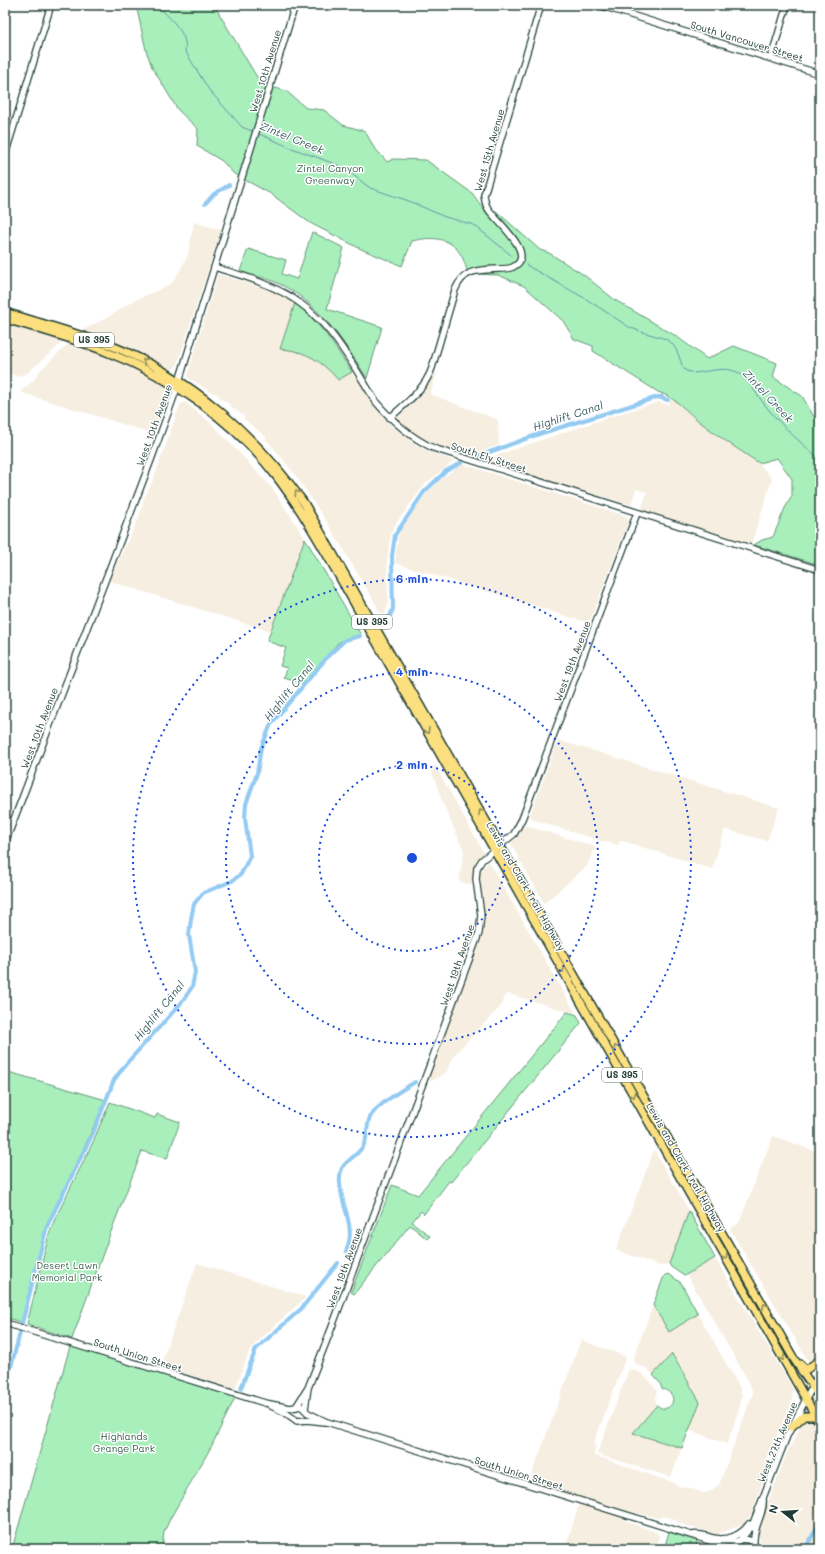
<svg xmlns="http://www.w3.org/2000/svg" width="825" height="1554" font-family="Mali,sans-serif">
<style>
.built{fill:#f6eee0}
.green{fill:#a9efbc;stroke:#649678}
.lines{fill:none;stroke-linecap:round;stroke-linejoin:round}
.stream{stroke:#6592a6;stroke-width:1}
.canal{stroke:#93caf2;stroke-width:4}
.secondary-casing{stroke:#1f3d34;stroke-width:8}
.highway-casing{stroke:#1f3d34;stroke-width:10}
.secondary{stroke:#fff;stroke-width:5.5}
.highway{stroke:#fce080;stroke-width:7}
.oneway{stroke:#8e8e5a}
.ring{fill:none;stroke:#1d4ed8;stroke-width:2;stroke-dasharray:2 4}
.labels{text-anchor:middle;stroke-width:3;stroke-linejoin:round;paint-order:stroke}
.shield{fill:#fff;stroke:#627771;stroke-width:1}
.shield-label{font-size:9px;font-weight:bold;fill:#1f3d34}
.street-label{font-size:10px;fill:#1f3d34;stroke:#fff}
.park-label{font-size:10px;fill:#3b614f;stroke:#fff}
.water-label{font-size:11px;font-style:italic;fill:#3c6064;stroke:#fff}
.centre{fill:#1d4ed8;stroke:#fff;stroke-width:2}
.ring-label{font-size:12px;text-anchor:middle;font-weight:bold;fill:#1d4ed8;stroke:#fff;stroke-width:3;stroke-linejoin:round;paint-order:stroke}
</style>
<rect width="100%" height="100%" fill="#fff"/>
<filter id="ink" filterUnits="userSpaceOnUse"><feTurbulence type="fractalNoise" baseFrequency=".025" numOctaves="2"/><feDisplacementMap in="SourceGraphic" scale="8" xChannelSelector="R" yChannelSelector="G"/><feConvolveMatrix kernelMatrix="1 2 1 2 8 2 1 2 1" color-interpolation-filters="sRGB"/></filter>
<g filter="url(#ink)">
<path class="built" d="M 194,222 L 221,230 L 177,365 L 173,369 L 168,370 L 79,332 L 110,316 L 135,300 L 161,289 L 172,283 L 179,272 L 188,255 Z
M 218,274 L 268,289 L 279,294 L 304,310 L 325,331 L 375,406 L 387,421 L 419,447 L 454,461 L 425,484 L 394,526 L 391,534 L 387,560 L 388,604 L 385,614 L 378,611 L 377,606 L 327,522 L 294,473 L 266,439 L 266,437 L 244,419 L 245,417 L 229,405 L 230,404 L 219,397 L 220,395 L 212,392 L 211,392 L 187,377 Z
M 5,322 L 65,340 L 26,374 L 18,376 L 5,373 Z
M 70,342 L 101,352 L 141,370 L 165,386 L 168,390 L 169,396 L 154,434 L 20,392 L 35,379 L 38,373 Z
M 437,373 L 430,394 L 498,420 L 499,445 L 468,456 L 435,444 L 419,437 L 397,419 L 425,388 L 435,374 Z
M 671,398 L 700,422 L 730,444 L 759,463 L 772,479 L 751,545 L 641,510 L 647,492 L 644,491 L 636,489 L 631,505 L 482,460 L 619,414 L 659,402 L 669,405 Z
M 185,402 L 212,424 L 272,488 L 305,538 L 270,631 L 109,581 L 139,517 L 144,499 L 154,478 L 180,405 Z
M 462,464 L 626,516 L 629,520 L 589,623 L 395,563 L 397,544 L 399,533 L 424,496 L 441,479 Z
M 558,740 L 779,808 L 767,841 L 725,829 L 712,869 L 620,840 L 618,845 L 598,840 L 532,819 L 530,815 Z
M 435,765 L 485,855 L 477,863 L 473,871 L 471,884 L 459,882 L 464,851 L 442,801 L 432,772 Z
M 524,825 L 596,847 L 586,867 L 544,903 L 511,844 Z
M 489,862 L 576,1014 L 506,993 L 502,1005 L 455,1054 L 446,1072 L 440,1077 L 431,1081 L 428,1080 L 483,933 L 485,922 L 484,907 L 479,879 L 480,871 Z
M 773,1136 L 820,1153 L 820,1344 L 814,1361 L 809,1362 L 730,1229 L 739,1223 Z
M 654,1150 L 689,1211 L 669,1264 L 660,1266 L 616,1250 Z
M 715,1258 L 793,1389 L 791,1408 L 778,1432 L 773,1450 L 769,1451 L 766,1461 L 769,1464 L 751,1515 L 744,1524 L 718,1534 L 709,1533 L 678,1523 L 676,1520 L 665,1516 L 659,1518 L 577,1500 L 528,1485 L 581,1340 L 626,1357 L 593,1445 L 596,1446 L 593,1455 L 674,1483 L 676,1485 L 685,1488 L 687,1487 L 703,1493 L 709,1492 L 719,1485 L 753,1393 L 749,1382 L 687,1275 Z
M 197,1263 L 306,1297 L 255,1344 L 249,1352 L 235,1389 L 160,1366 Z
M 653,1305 L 669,1332 L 698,1314 L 740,1388 L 742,1396 L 740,1406 L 727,1444 L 689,1430 L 700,1402 L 672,1354 L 653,1375 L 647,1368 L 637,1365 L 633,1360 Z
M 629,1369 L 639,1372 L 649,1380 L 657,1391 L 655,1397 L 657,1405 L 633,1433 L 682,1448 L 671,1477 L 597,1454 Z
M 807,1420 L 812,1420 L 816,1422 L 820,1429 L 820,1549 L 761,1549 L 758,1528 L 787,1453 L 803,1422 Z
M 579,1504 L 623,1518 L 623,1520 L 657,1533 L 659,1537 L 655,1549 L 565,1549 Z"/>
<path class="green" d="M 136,5 L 214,5 L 261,84 L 286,91 L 306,108 L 324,110 L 343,125 L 365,131 L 373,146 L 387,162 L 393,159 L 426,160 L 472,193 L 488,215 L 495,210 L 540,250 L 549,253 L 584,275 L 615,300 L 676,336 L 707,359 L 734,346 L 777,363 L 773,377 L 802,396 L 820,427 L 820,565 L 754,545 L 762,540 L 773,537 L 785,508 L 792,496 L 792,479 L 777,458 L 759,463 C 739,450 719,437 700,422 C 687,412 675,397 658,392 L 593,351 L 593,346 L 574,339 L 563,321 L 524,286 L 498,275 L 473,274 L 467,271 C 460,241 441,234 412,241 L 402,266 L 361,249 L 310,223 L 271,194 L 234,174 L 222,161 L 197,146 L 198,129 L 178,110 L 152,67 L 146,50 Z
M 312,232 L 344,248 L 327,309 L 382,327 L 367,378 C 342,339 318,300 273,281 C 263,277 251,275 240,271 L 248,249 L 286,260 L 282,274 L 297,279 Z
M 295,303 C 321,323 334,346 352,372 L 338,380 C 323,362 305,350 280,349 Z
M 305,538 L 361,635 L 345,639 L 338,643 L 303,684 L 284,678 L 287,668 L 280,666 L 286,648 L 267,641 Z
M 567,1012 L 577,1015 L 581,1023 L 451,1182 L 449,1181 L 424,1214 L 421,1211 L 412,1222 L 430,1236 L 427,1239 L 410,1225 L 354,1294 L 351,1292 L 392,1185 L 418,1195 Z
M 5,1071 L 106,1100 L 47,1228 L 23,1323 L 5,1317 Z
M 110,1102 L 155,1118 L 157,1114 L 180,1122 L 167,1159 L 142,1151 L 110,1234 L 72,1339 L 27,1324 L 49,1234 L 54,1221 L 92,1144 Z
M 689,1211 L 715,1258 L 684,1276 L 671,1267 L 669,1264 Z
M 669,1274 L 681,1283 L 698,1314 L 669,1332 L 653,1305 L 664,1276 Z
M 71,1343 L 235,1394 L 234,1400 L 211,1447 L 171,1517 L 164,1532 L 162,1549 L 12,1549 Z
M 672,1354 L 700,1402 L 682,1448 L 633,1433 L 657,1405 C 669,1417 683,1394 662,1389 L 660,1383 L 653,1375 Z
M 669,1532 L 697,1541 L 696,1549 L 664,1549 Z"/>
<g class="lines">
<path class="stream" d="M 157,5 C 168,17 189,33 185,51 L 209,90 L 242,127 L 254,132
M 257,133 L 289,147 L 343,167 L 370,188 L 409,201 L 445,217 L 474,225 L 511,255
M 526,265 L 586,299 L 629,327 L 639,331
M 642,332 C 669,340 673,337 682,365
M 683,368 L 686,371 L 691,372
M 694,373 C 707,372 724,366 737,372 C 748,378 760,400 769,410 C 784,428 802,444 820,459
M 658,397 L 663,395"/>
<path class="canal" d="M 205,204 L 214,194 L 229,185
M 476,457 L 539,434 L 658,397 L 668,400
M 385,625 L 390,616 L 393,609 L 392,556 L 395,535 L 424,492 L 446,471 L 461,463
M 346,1251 C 357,1227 341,1207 340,1183 C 338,1162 351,1162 361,1149 C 368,1141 366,1130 369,1120 C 372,1107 403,1089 415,1082
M 22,1323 L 47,1226 L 93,1133 L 114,1080 L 126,1064 L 182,1002 L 192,987 L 195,972 L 189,935 L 191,919 L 194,904 L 203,893 L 232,881 L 241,874 L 250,856 L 245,818 L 246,804 L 257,773 L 261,748 L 271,724 L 329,655 L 345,640 L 360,636
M 241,1388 L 256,1349 L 301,1309 L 338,1263
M 5,1389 L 20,1333
M 805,1549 L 820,1522"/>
<defs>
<path id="secondary" d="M 599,5 L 820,74
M 771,58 L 787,5
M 5,155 L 51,5
M 214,267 C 236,274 260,280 280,291 C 327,314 350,360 376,402 C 393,422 410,437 433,448 L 820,570
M 390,418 C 406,403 425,389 432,368 L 455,290 C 464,269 478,270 498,269 C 503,269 509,269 513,267 C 538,255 496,221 489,210 C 485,205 485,201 484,195 L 541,5
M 5,820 L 13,822
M 5,843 L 151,460 L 177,388 L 295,5
M 5,1323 L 265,1403 L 290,1408 L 301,1406 L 308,1413 L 327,1422 L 707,1540 L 727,1549
M 271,1406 L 286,1413 L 297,1421 L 307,1420 L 325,1422
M 296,1407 L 308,1388 L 332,1327 L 479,933 L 481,915 L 476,879 L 477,868 L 482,860 L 514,834 L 522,819 L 637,513
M 305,1409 L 308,1388
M 692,1535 C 700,1533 705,1536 713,1538 C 726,1541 741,1536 749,1524
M 741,1539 L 752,1526 L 787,1436 L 820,1372
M 719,1542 L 733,1542 L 738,1541
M 754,1545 C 752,1526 765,1515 763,1498
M 733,1549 L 735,1544 L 741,1539 L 749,1540 L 754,1545"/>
<path id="highway" d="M 5,312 C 40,323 77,333 112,346 C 190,377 255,434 304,503 L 794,1359 L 820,1398
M 5,319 C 40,329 75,339 109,353 C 171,377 235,422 276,476 C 305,514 328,557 352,599 L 820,1424
M 800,1364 L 805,1369 L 807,1369 L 820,1360
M 791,1427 L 804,1416 L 814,1416 L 817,1418"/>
</defs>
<use href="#secondary" class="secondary-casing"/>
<use href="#highway" class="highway-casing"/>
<use href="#secondary" class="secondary"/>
<use href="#highway" class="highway"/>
</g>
<defs><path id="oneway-chevron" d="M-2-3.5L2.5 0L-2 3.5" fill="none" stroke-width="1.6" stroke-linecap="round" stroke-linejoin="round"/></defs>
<g class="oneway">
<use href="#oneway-chevron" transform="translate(145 361) rotate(-152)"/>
<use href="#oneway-chevron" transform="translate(297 493) rotate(-125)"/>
<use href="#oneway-chevron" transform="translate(427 731) rotate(61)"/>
<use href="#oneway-chevron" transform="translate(481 812) rotate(-120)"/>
<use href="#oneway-chevron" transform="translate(562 970) rotate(60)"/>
<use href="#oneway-chevron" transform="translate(616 1048) rotate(-120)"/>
<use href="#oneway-chevron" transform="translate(633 1095) rotate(60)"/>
<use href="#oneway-chevron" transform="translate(725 1257) rotate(60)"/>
<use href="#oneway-chevron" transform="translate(765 1306) rotate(-120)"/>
<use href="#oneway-chevron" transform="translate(782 1358) rotate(62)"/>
</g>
</g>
<g class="ring">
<circle cx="412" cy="858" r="93"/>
<circle cx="412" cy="858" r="186"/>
<circle cx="412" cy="858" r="279"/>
</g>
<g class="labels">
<g class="shield">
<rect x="74" y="333" width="40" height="14" rx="3"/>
<rect x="352" y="615" width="40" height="14" rx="3"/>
<rect x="602" y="1068" width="40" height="14" rx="3"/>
</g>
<g class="shield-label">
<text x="94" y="343">US 395</text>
<text x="372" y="625">US 395</text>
<text x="622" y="1078">US 395</text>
</g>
<g class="street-label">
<text transform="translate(747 41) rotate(17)" y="4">South Vancouver Street</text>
<text transform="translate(265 71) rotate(-73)" y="4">West 10th Avenue</text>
<text transform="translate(489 150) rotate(-74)" y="4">West 15th Avenue</text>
<text transform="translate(154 425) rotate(-70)" y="4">West 10th Avenue</text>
<text transform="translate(489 457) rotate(18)" y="4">South Ely Street</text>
<text transform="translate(572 661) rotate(-69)" y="4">West 19th Avenue</text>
<text transform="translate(39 728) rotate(-69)" y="4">West 10th Avenue</text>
<text transform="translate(526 886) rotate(60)" y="4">Lewis and Clark Trail Highway</text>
<text transform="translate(457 965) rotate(-71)" y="4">West 19th Avenue</text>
<text transform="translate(686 1167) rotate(60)" y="4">Lewis and Clark Trail Highway</text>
<text transform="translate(344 1268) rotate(-70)" y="4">West 19th Avenue</text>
<text transform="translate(138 1355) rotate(17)" y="4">South Union Street</text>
<text transform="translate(777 1442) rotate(-67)" y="4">West 27th Avenue</text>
<text transform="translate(519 1473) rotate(17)" y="4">South Union Street</text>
</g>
<g class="park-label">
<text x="330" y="172">Zintel Canyon<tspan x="330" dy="12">Greenway</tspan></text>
<text x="67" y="1269">Desert Lawn<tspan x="67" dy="12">Memorial Park</tspan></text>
<text x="124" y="1440">Highlands<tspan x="124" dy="12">Grange Park</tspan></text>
</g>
<g class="water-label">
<text transform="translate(292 138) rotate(22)" y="4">Zintel Creek</text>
<text transform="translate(768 396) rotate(47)" y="4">Zintel Creek</text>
<text transform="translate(568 416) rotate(-18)" y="4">Highlift Canal</text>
<text transform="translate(289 691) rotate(-51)" y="4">Highlift Canal</text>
<text transform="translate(159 1011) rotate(-51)" y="4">Highlift Canal</text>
</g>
</g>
<circle cx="412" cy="858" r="6" class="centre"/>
<g class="ring-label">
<text x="412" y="583">6 min</text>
<text x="412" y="676">4 min</text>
<text x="412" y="769">2 min</text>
</g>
<rect width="825" height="1554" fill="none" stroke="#fff" stroke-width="20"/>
<rect x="10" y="10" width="805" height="1534" fill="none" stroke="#1f3d34" stroke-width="1.5" filter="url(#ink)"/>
<g transform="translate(783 1512) rotate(287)" stroke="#ffffff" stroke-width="3" paint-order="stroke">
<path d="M0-3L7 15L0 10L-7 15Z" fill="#1f3d34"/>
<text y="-6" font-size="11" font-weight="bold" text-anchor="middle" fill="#1f3d34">N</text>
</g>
</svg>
